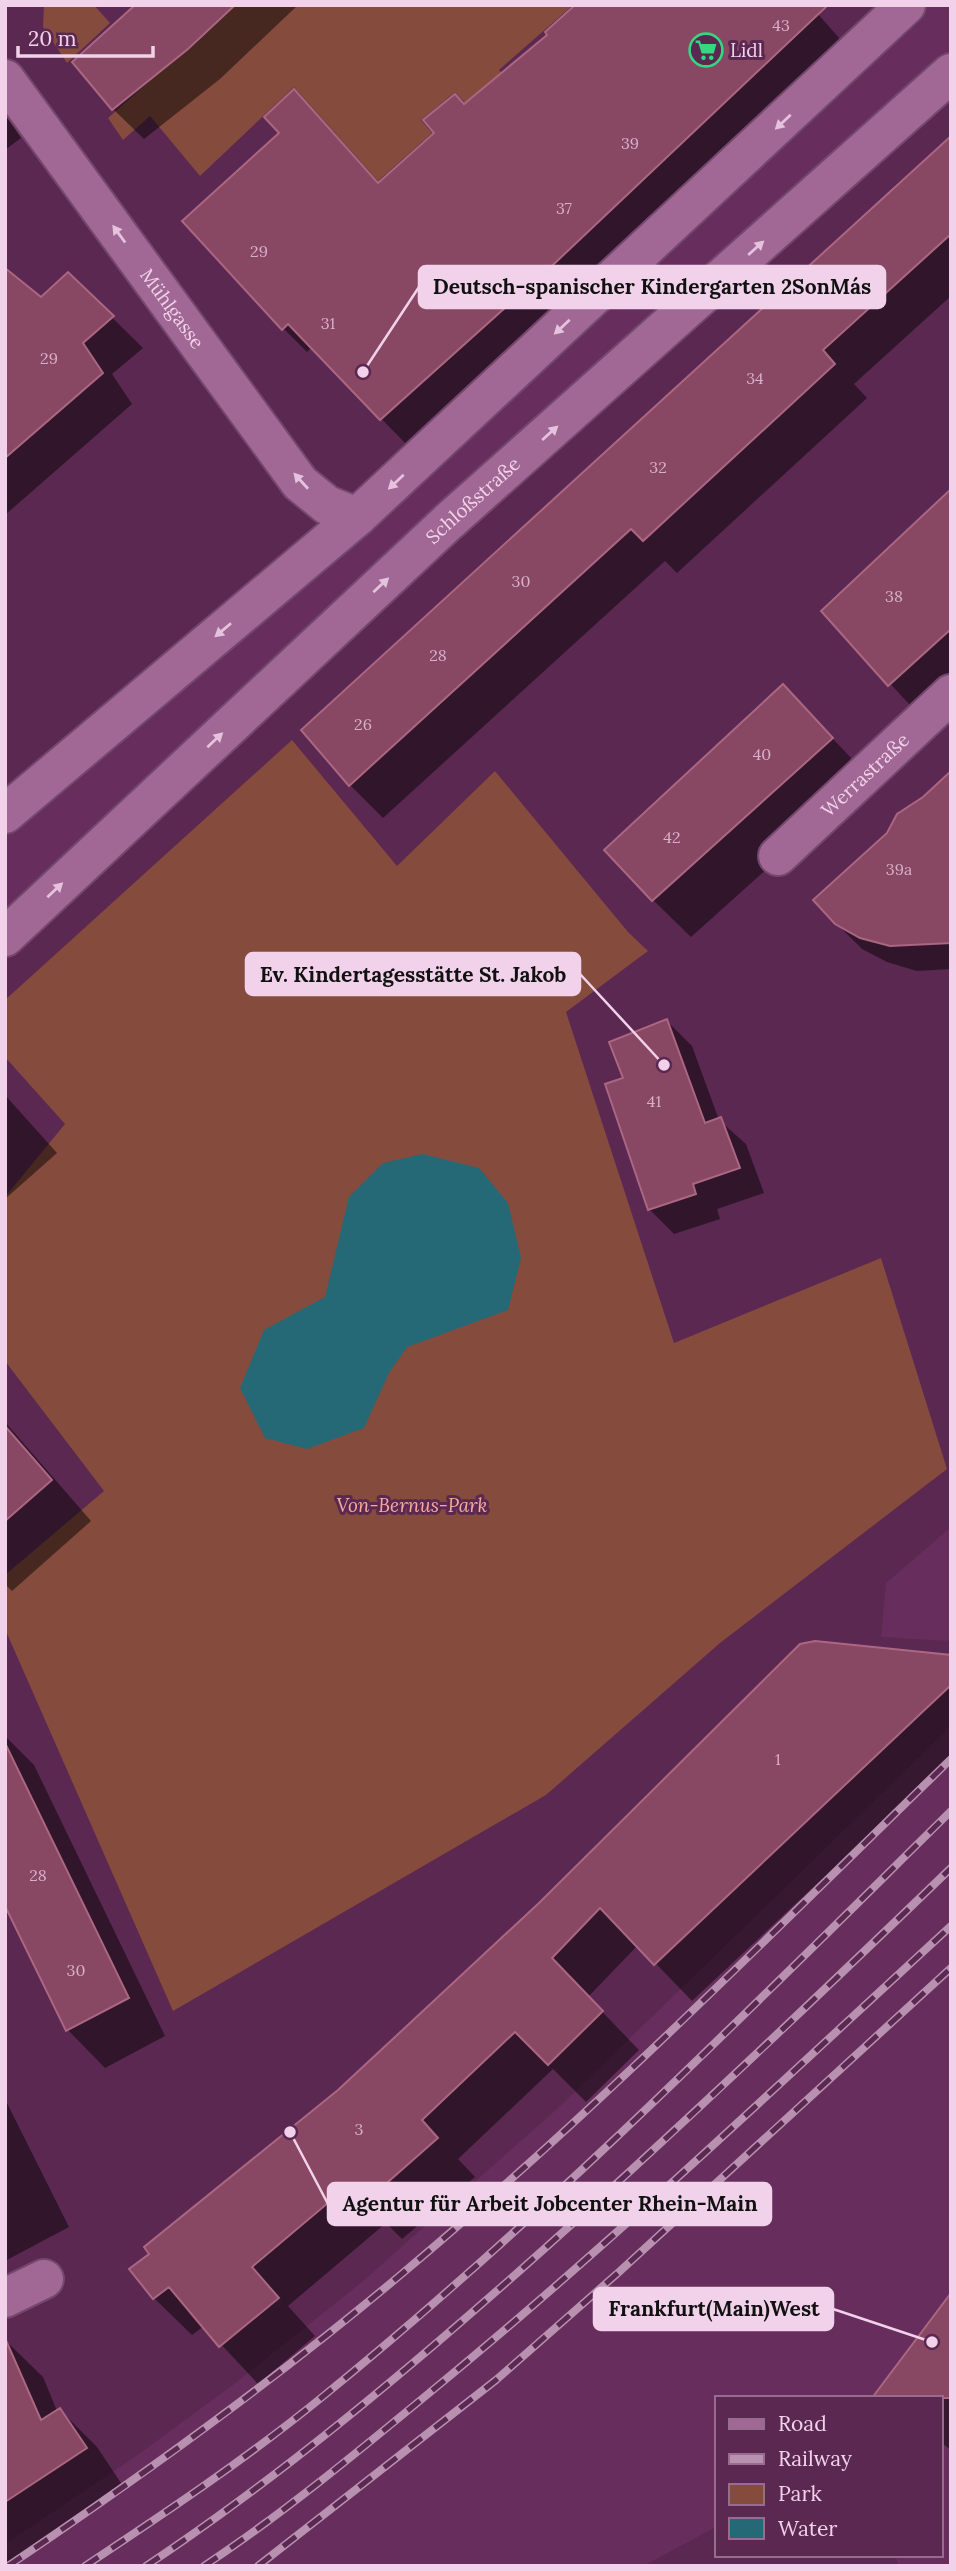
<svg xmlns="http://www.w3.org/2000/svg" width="956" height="2571" font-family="Lora,serif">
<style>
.built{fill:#672d5d}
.green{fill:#854b3d}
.water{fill:#256977}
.shadow{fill:#0007}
.building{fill:#884762;stroke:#ab6682;stroke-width:2}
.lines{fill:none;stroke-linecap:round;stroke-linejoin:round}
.minor-casing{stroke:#74476d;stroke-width:42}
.minor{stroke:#a16895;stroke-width:38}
.rail-casing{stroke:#b891b0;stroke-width:8}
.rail{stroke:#5b2852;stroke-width:5;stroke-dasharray:16;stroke-linecap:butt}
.oneway{fill:#e5c2dd}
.labels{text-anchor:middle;stroke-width:6;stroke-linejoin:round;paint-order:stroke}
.number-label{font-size:16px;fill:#d7afc8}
.poi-label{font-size:19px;fill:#f1d2ea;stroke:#5b2852;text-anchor:start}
.street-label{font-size:19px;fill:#f1d2ea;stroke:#5b2852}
.park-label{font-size:19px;font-style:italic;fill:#f6aa97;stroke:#5b2852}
.leader{fill:none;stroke:#f1d2ea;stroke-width:2.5}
.callout-dot{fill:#f1d2ea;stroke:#5b2852;stroke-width:2.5}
.callout{fill:#f1d2ea;stroke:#f1d2ea;stroke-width:2.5}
.callout-label{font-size:21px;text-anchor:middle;font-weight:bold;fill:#111}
</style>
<rect width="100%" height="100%" fill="#5b2852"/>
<path class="built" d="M 931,5 L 951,5 L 951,55 L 6,920 L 5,831 L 920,8 Z
M 951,1527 L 951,1641 L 881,1637 L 886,1583 Z
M 951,1726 L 951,2566 L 899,2566 L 895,2555 L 940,2555 L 940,2398 L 716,2398 L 716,2527 L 643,2566 L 5,2566 L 5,2544 L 139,2454 L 238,2381 L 363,2281 L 558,2108 Z"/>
<path class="green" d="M 44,5 L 94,5 L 110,23 L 67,63 L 43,27 Z
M 235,5 L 573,5 L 499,70 L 571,155 L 534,175 L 455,92 L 421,120 L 432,133 L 378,181 L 294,87 L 200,176 L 150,116 L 123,140 L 108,118 Z
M 292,740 L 397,866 L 495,771 L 628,932 L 648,951 L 566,1012 L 674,1343 L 881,1258 L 947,1469 L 720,1643 L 546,1795 L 173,2011 L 5,1629 L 5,1575 L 104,1491 L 5,1361 L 5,1197 L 65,1124 L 5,1057 L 5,1000 Z"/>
<path class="water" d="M 423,1154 L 479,1168 L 508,1203 L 521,1258 L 508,1310 L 407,1347 L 389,1373 L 364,1428 L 307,1449 L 265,1438 L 240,1388 L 264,1330 L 325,1297 L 349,1197 L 383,1163 Z"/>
<path class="shadow" d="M 139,5 L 298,5 L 220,79 L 144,139 L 113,109 Z
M 810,5 L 840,39 L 405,443 L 312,347 L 307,352 L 283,328 L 281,134 L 294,91 L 379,184 L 464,106 L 550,35 Z
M 5,115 L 21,138 L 5,150 Z
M 951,139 L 951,296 L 854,384 L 867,398 L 677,573 L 665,561 L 383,818 L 350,785 Z
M 68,274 L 143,348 L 112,374 L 132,404 L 5,515 L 5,275 L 41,299 Z
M 951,491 L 951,692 L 922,718 L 823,611 Z
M 783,686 L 869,777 L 691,937 L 653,900 Z
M 936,791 L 951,867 L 951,969 L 917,971 L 887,962 L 862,949 L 836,923 L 906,819 L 899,811 Z
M 667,1021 L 692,1046 L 719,1120 L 746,1144 L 764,1193 L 717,1209 L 720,1219 L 674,1234 L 649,1209 Z
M 5,1095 L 57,1153 L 5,1199 Z
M 5,1422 L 91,1521 L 12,1591 L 5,1584 Z
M 951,1657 L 951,1758 L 692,2001 L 638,1945 L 588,1997 L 639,2050 L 586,2102 L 553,2069 L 458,2159 L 475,2177 L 402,2239 L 386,2223 L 288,2306 L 315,2336 L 258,2384 L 204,2326 L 192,2335 L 154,2298 L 151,2254 L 339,2091 Z
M 5,1736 L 34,1765 L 165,2036 L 105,2068 L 68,2030 L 5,1903 Z
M 5,2099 L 69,2227 L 5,2261 Z
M 951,2296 L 951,2450 L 940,2442 L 940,2398 Z
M 5,2340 L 43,2377 L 57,2411 L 60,2410 L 97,2447 L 123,2486 L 5,2565 Z"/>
<path class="building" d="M 135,5 L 235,5 L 188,49 L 112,110 L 72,62 Z
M 575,5 L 828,5 L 555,263 L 380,420 L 288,324 L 282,330 L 182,221 L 279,133 L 264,117 L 294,89 L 378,183 L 434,133 L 423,120 L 455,94 L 464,104 L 547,35 L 545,32 Z
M 951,136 L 951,234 L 823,350 L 835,364 L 643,541 L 631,529 L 349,786 L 301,730 Z
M 5,268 L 41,297 L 68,272 L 114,316 L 83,343 L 103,373 L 5,458 Z
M 951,489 L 951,629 L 888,686 L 821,611 Z
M 783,684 L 833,738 L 652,901 L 604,850 Z
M 951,771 L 951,943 L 890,946 L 860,938 L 835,924 L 813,900 L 887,833 L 897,814 L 923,797 Z
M 667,1019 L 705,1123 L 721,1117 L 740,1168 L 693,1184 L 696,1194 L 648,1210 L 605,1084 L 623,1078 L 609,1042 Z
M 5,1426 L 52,1480 L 5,1521 Z
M 815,1641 L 951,1655 L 951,1685 L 654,1965 L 600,1908 L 552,1958 L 603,2011 L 548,2065 L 515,2032 L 422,2120 L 438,2138 L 364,2203 L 348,2186 L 252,2267 L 279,2298 L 219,2347 L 169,2287 L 153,2299 L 129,2269 L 149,2254 L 144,2247 L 338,2090 L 539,1903 L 800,1644 Z
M 5,1743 L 129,1998 L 66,2031 L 5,1906 Z
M 951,2293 L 951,2398 L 872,2398 Z
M 5,2338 L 41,2420 L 60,2408 L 87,2448 L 5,2502 Z"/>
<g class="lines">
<defs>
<g id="minor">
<path id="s1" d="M 5,79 L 300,483 L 327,505 L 357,517"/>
<path d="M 5,814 L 357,517 L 906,5"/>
<path id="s2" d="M 778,856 L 951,694"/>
<path id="s3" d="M 5,937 L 448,522 L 951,73"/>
<path d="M 5,2298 L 44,2279"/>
</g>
</defs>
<use href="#minor" class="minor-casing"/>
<use href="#minor" class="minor"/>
<defs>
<path id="rail" d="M 8,2566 C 145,2474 278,2378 404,2272 C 596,2111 772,1933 951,1759
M 85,2566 C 165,2513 246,2459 321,2398 C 544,2217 746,2013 951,1811
M 146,2566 C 277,2479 398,2378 516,2274 C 664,2143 808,2006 951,1868
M 204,2566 C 284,2513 360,2450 434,2389 C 613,2242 781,2082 951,1926
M 258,2566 L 496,2380 L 619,2272 L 951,1968"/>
</defs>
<use href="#rail" class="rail-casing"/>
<use href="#rail" class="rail"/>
</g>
<defs><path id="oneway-solid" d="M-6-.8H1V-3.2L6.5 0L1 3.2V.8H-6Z" transform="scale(1.75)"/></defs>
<g class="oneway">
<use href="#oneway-solid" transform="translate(783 122) rotate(137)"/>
<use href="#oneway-solid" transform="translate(119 234) rotate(-126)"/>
<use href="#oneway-solid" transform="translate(756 248) rotate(-42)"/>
<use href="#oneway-solid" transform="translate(562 327) rotate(137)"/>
<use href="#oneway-solid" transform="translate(550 433) rotate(-42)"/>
<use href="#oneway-solid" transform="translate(301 481) rotate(-132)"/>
<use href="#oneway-solid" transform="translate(396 482) rotate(137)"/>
<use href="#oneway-solid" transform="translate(381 585) rotate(-43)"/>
<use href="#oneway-solid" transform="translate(223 630) rotate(140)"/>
<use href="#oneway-solid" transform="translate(215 740) rotate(-43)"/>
<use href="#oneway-solid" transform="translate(55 890) rotate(-43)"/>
</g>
<defs>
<symbol id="supermarket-ring" viewBox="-11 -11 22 22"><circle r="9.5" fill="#5b2852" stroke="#34d881" stroke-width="1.5"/><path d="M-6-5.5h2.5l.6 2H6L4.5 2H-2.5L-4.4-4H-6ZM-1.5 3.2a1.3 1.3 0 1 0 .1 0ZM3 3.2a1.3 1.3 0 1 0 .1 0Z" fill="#34d881"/></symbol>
</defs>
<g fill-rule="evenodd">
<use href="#supermarket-ring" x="687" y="31" width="38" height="38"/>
</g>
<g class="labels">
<g class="number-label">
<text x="781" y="31">43</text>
<text x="630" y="149">39</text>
<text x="564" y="214">37</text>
<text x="259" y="257">29</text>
<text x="328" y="329">31</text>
<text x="49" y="364">29</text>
<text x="755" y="384">34</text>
<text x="658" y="473">32</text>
<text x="521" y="587">30</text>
<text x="894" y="602">38</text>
<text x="438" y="661">28</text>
<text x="363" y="730">26</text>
<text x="762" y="760">40</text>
<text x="672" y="843">42</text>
<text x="899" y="875">39a</text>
<text x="654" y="1107">41</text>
<text x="778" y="1765">1</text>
<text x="38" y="1881">28</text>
<text x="76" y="1976">30</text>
<text x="359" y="2135">3</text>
</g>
<g class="poi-label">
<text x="730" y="57">Lidl</text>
</g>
<g class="street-label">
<text dy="7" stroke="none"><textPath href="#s1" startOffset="284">Mühlgasse</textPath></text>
<text dy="7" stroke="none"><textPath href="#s3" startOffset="640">Schloßstraße</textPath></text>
<text dy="7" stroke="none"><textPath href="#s2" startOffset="119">Werrastraße</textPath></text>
</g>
<g class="park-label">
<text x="412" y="1512">Von-Bernus-Park</text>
</g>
</g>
<path class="leader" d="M363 372L419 287M664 1065L580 974M290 2132L328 2204M932 2342L833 2309"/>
<g class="callout-dot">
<circle cx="363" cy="372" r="7"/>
<circle cx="664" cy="1065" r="7"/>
<circle cx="290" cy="2132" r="7"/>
<circle cx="932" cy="2342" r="7"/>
</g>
<g class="callout">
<rect x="419" y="266" width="466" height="42" rx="7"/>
<rect x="246" y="953" width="334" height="42" rx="7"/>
<rect x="328" y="2183" width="443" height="42" rx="7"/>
<rect x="594" y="2288" width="239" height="42" rx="7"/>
</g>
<g class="callout-label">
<text x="652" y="294">Deutsch-spanischer Kindergarten 2SonMás</text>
<text x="413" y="982">Ev. Kindertagesstätte St. Jakob</text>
<text x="550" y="2211">Agentur für Arbeit Jobcenter Rhein-Main</text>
<text x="714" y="2316">Frankfurt(Main)West</text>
</g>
<rect width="956" height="2571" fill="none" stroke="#f1d2ea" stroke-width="14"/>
<rect x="715" y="2396" width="228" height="161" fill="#5b2852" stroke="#976c8f" stroke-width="2"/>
<rect x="729" y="2419" width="35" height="10" fill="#a16895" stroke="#976c8f" stroke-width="2"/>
<text x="778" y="2431" font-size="21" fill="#f1d2ea">Road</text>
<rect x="729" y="2454" width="35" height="10" fill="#b891b0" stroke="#976c8f" stroke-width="2"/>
<text x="778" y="2466" font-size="21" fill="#f1d2ea">Railway</text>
<rect x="729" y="2484" width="35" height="21" fill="#854b3d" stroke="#976c8f" stroke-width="2"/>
<text x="778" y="2501" font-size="21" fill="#f1d2ea">Park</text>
<rect x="729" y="2518" width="35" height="21" fill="#256977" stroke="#976c8f" stroke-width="2"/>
<text x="778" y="2536" font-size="21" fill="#f1d2ea">Water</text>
<path d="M18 46v10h135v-10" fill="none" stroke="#f1d2ea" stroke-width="3.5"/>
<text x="28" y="46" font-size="21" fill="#f1d2ea" stroke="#5b2852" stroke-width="5" paint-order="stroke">20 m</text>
</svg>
